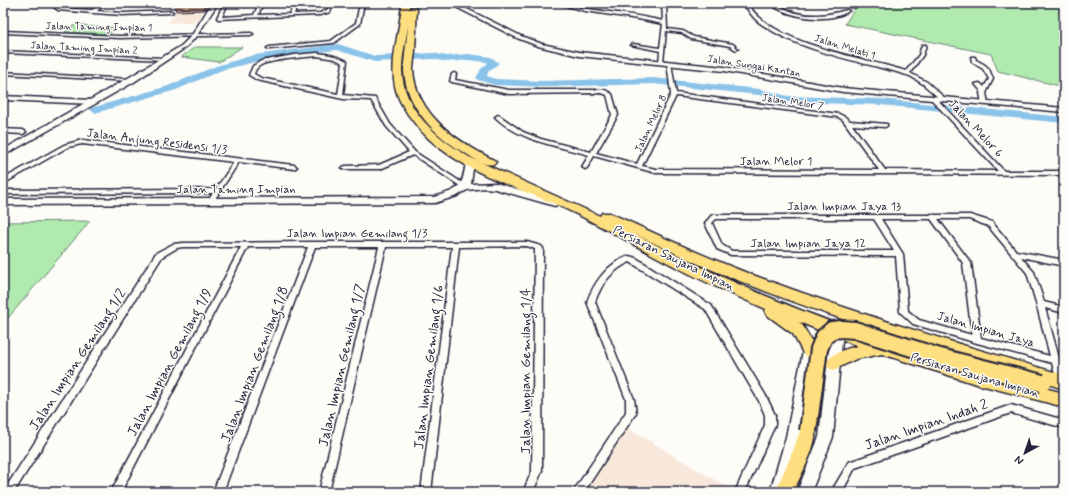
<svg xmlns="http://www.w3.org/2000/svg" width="1067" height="495" font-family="Mynerve,sans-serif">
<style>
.built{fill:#f7e8db}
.green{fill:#b0eaae;stroke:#698674}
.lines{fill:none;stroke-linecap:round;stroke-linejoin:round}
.river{fill:#8ac3e9;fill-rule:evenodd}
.street-casing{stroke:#22223b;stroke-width:3}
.secondary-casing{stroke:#22223b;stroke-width:3}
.highway-casing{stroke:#22223b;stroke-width:3}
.street{fill:#fdfcf7;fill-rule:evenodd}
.secondary{fill:#fdfcf7;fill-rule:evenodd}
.highway{fill:#fedf80;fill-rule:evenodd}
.highway-bridge-casing{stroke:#22223b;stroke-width:20;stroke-linecap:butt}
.highway-bridge{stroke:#fedf80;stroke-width:16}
.wall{fill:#c9a085;stroke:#22223b}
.shaded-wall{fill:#a4826c;stroke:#22223b}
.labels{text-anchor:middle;stroke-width:3;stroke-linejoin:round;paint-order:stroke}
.far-street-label{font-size:10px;fill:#22223b;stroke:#fdfcf7}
.street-label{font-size:12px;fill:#22223b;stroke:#fdfcf7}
.near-street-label{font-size:14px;fill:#22223b;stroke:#fdfcf7}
</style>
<rect width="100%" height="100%" fill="#fdfcf7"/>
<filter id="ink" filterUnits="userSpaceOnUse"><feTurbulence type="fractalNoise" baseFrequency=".025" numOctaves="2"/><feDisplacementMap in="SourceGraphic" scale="8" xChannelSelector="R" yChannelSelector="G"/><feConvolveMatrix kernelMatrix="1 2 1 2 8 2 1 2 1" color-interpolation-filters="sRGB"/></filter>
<g filter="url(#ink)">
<path class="built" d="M 204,10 L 198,22 L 168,23 L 176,12 Z
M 626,427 L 735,492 L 584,492 Z"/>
<path class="green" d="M 858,3 L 1064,3 L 1064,87 L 998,71 L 991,54 L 845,24 Z
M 76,24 L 101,28 L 117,27 L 109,34 L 65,32 Z
M 195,47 L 242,47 L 219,62 L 181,57 Z
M 90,221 L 3,324 L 3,222 Z"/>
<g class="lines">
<path class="river" d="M 338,44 L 375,56 L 433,53 L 447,56 L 468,54 L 491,57 L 499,63 L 488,72 L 487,76 L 496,79 L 542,81 L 653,78 L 759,89 L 788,96 L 881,99 L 1064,117 L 1064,123 L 881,105 L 788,102 L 759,95 L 653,84 L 542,87 L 495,85 L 478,80 L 476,78 L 481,69 L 488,63 L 486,62 L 468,60 L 447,62 L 433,59 L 375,62 L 337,50 L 275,57 L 222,70 L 176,90 L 95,113 L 90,110 L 91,108 L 168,86 L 216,66 L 254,55 Z"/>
<defs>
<path id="street" d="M 49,3 L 53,3 L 59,8 L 92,10 L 102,3 L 106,3 L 97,11 L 122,13 L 171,11 L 173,12 L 171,13 L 122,15 L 93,13 L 58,10 Z
M 224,3 L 228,3 L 222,17 L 254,15 L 259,3 L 263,3 L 258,15 L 290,14 L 294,3 L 298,3 L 294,14 L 320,13 L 327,10 L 330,3 L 334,3 L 330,12 L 320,15 L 218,19 L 217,18 Z
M 360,3 L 364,3 L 360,24 L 334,43 L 269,49 L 267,48 L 269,47 L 331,41 L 356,23 Z
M 556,3 C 567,3 578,8 589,9 C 614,13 639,15 663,21 L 662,3 L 666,3 L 667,29 L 683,31 L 694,37 L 733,44 L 738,49 L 736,50 L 730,46 L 691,39 L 682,33 L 666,31 L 663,62 L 659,63 L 660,51 L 631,45 L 633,44 L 660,48 L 663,24 L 638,19 L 585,11 Z
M 743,3 L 747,3 C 751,8 754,13 759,17 C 794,48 861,57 906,71 L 919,55 L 922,45 L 926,45 L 923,55 L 910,73 L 927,82 L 946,99 L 945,100 L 941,100 L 923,84 L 910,76 C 862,61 796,52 756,20 C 751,15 747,8 743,3 Z
M 769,3 C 777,3 783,8 790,11 C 809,18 828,15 847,10 L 849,11 C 828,24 788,18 769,3 Z
M 3,31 L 120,36 L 251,33 L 253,34 L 251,35 L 120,38 L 3,33 Z
M 3,51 L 164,58 L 166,59 L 164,60 L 3,53 Z
M 317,53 C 328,54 337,56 347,61 L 343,95 L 375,98 L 390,124 L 415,152 L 467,186 L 468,187 L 467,188 L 463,188 L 413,155 L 380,169 L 343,169 L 342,168 L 343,167 L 345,166 L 379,165 L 409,152 L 386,126 L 371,100 L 343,99 L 257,80 L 249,75 L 253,66 L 261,61 L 294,55 ZM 317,56 L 335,59 L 343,63 L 338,94 L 261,78 L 254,74 C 255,70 257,67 261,65 C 270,60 305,57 317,56 Z
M 971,57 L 975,57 L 976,60 L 985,65 L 989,69 L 993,79 L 986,93 L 988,103 L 987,104 L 983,104 L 982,103 L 980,93 L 981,91 L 975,84 L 980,83 L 984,87 L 989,79 L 983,69 L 972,62 Z
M 667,62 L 671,63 L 676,93 L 839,114 L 847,118 L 850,121 L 887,124 L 887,126 L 885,127 L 852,125 L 885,170 L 998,171 L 932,100 L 932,98 L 936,98 L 1004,171 L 1064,171 L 1064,175 L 656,173 L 594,156 L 587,168 L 585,169 L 582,167 L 589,155 C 557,146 520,141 495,117 L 498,115 L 500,116 L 523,132 L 541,139 L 591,152 L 612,115 L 607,95 L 602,93 L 509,94 L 452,82 L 450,81 L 452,74 L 454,73 L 456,74 L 455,80 L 509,90 L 605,90 L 612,94 L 618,115 L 596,153 L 637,164 L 671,94 ZM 676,96 L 838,117 L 843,120 L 879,170 L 656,169 L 642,166 Z
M 3,72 L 131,79 L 133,80 L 131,81 L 3,74 Z
M 3,96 L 92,100 L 95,102 L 92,104 L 3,100 Z
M 3,129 L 23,130 L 26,132 L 23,134 L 3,133 Z
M 82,140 L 294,165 L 297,167 L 294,169 L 239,162 L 213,202 L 211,203 L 208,201 L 213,193 L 3,194 L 3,190 L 216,189 L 234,162 L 82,144 L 68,147 L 3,184 L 3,179 L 64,145 Z
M 932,214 L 935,215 L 970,215 L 992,222 L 1016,251 L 1064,260 L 1064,266 L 1021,257 L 1034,272 L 1044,302 L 1064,307 L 1064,313 L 1045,308 L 1059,358 L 1064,359 L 1064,367 L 1061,366 L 1064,377 L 1064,385 L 1061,386 L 1058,385 L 1052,363 L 977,343 L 913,324 L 900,312 L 896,256 L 731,255 L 717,249 L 705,223 L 712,215 L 929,215 ZM 716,219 L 874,219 L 894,251 L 732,251 L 722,245 L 712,223 ZM 881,219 L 931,219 L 963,263 L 972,335 L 919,320 L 908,311 L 903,254 ZM 938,219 L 969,219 L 988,226 L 1027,273 L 1035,299 L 1050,356 L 981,338 L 971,263 Z
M 311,242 L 527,242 L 541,246 L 543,248 L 542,471 L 533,492 L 523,492 L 532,471 L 535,249 L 527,246 L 459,247 L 431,492 L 421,492 L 452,247 L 386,247 L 329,492 L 319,492 L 379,247 L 315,247 L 223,492 L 213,492 L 308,247 L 248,247 L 121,492 L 111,492 L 241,247 L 183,247 L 177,248 L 162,257 L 14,492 L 3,492 L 156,253 L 173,244 L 183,243 Z
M 629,256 L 636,258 L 711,305 L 766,396 L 775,415 L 775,425 L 745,492 L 735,492 L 765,425 L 765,415 L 759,401 L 705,309 L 630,262 C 612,270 601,284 595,302 L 634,399 L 636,413 L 584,492 L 573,492 L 626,412 L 626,399 L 587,302 C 594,282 608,263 629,256 Z
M 1011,405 L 1064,420 L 1064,428 L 1011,413 L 855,468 L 842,492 L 831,492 L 849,462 Z"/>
<path id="secondary" d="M 212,3 L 218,3 L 196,37 L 185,48 L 134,82 L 3,156 L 3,150 L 128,78 L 181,46 L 192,35 Z
M 448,3 L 455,3 L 521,36 L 542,44 L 579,52 L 724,67 L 843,88 L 1064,108 L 1064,112 L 843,92 L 724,71 L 579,56 L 538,46 L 517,38 Z
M 470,159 L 474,162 L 471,184 L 496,183 L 558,201 L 560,203 L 555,206 L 495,189 L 485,188 L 467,190 L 457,196 L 435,203 L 3,205 L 3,199 L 434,197 C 460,189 462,189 466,162 Z
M 837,326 L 841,328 L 843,331 L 833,437 L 811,492 L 797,492 L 819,437 L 831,331 L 833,328 Z
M 814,339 L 818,341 L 820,344 L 815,352 L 800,437 L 784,492 L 770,492 L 786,437 L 803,351 L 810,341 Z"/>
<path id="highway" d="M 402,3 L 410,3 L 409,9 L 413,7 L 417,9 C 416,22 416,36 415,49 C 415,56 413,63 413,70 C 416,115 458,142 494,160 L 496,162 L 494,164 C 484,167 472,157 463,152 C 434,135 406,106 404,71 C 404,56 407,40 408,25 C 406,40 402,55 402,70 C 403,111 438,138 469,157 L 600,216 L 602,213 L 610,213 C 660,236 709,259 761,278 C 860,315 962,345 1064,375 L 1064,389 C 945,353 825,317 710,269 C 684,258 658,245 633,233 C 773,307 911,355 1064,393 L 1064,407 L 973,383 L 882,354 L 856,359 L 834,370 L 828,368 L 826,363 C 831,353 848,348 858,346 L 799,322 L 803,326 L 817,351 L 814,355 L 809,357 L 804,355 L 793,334 L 767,315 L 765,311 L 766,309 C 736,296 707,283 678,268 C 641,249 604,227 566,209 C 524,190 478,177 441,149 C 424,136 410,120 400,101 C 385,70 400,35 402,3 Z
M 808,423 L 814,425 C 821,440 800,477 793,492 L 775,492 L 793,451 L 802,425 Z"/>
</defs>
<use href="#street" class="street-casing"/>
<use href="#secondary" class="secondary-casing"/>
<use href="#highway" class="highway-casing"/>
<use href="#street" class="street"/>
<use href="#secondary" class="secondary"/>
<use href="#highway" class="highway"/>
<defs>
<path id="highway-bridge" d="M 808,431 L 819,349 L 824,337 L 832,330 L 842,329 L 855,330 L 940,357 L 1042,383"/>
</defs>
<use href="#highway-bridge" class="highway-bridge-casing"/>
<use href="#highway-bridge" class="highway-bridge"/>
</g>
<path class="wall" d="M 173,3 L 209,3 L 205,10 L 176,11 Z"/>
<path class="shaded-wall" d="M 203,3 L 209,3 L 205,10 Z"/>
</g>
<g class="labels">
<g class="far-street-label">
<text transform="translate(99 26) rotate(1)" y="4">Jalan Taming Impian 1</text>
<text transform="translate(845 46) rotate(17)" y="4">Jalan Melati 1</text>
<text transform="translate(84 47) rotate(3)" y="4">Jalan Taming Impian 2</text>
<text transform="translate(754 65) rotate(9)" y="4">Jalan Sungai Kantan</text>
<text transform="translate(793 101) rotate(8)" y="4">Jalan Melor 7</text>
<text transform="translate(650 123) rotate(-65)" y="4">Jalan Melor 8</text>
</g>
<g class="street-label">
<text transform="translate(976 128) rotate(47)" y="4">Jalan Melor 6</text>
<text transform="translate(157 141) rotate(7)" y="4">Jalan Anjung Residensi 1/3</text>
<text x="776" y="165">Jalan Melor 1</text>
<text x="236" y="193">Jalan Taming Impian</text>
<text x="844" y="210">Jalan Impian Jaya 13</text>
<text x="357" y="237">Jalan Impian Gemilang 1/3</text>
<text x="808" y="247">Jalan Impian Jaya 12</text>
<text transform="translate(674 258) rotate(26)" y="4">Persiaran Saujana Impian</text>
<text transform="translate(986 329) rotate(16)" y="4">Jalan Impian Jaya</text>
<text transform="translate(975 375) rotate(16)" y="4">Persiaran Saujana Impian</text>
</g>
<g class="near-street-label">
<text transform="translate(77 359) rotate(-57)" y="5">Jalan Impian Gemilang 1/2</text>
<text transform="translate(169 362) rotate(-62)" y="5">Jalan Impian Gemilang 1/9</text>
<text transform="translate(254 364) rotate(-69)" y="5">Jalan Impian Gemilang 1/8</text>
<text transform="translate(341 365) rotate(-77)" y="5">Jalan Impian Gemilang 1/7</text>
<text transform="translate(428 367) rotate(-83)" y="5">Jalan Impian Gemilang 1/6</text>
<text transform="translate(525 371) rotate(-90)" y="5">Jalan Impian Gemilang 1/4</text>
<text transform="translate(926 424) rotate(-19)" y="5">Jalan Impian Indah 2</text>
</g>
</g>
<rect width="1067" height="495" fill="none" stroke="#fdfcf7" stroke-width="16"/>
<rect x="8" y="8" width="1051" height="479" fill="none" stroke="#22223b" stroke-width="1.5" filter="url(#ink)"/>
<g transform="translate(1025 453) rotate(220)" stroke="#fdfcf7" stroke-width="3" paint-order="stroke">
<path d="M0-3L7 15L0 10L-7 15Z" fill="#22223b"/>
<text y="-6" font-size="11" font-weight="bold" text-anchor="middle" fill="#22223b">N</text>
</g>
</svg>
